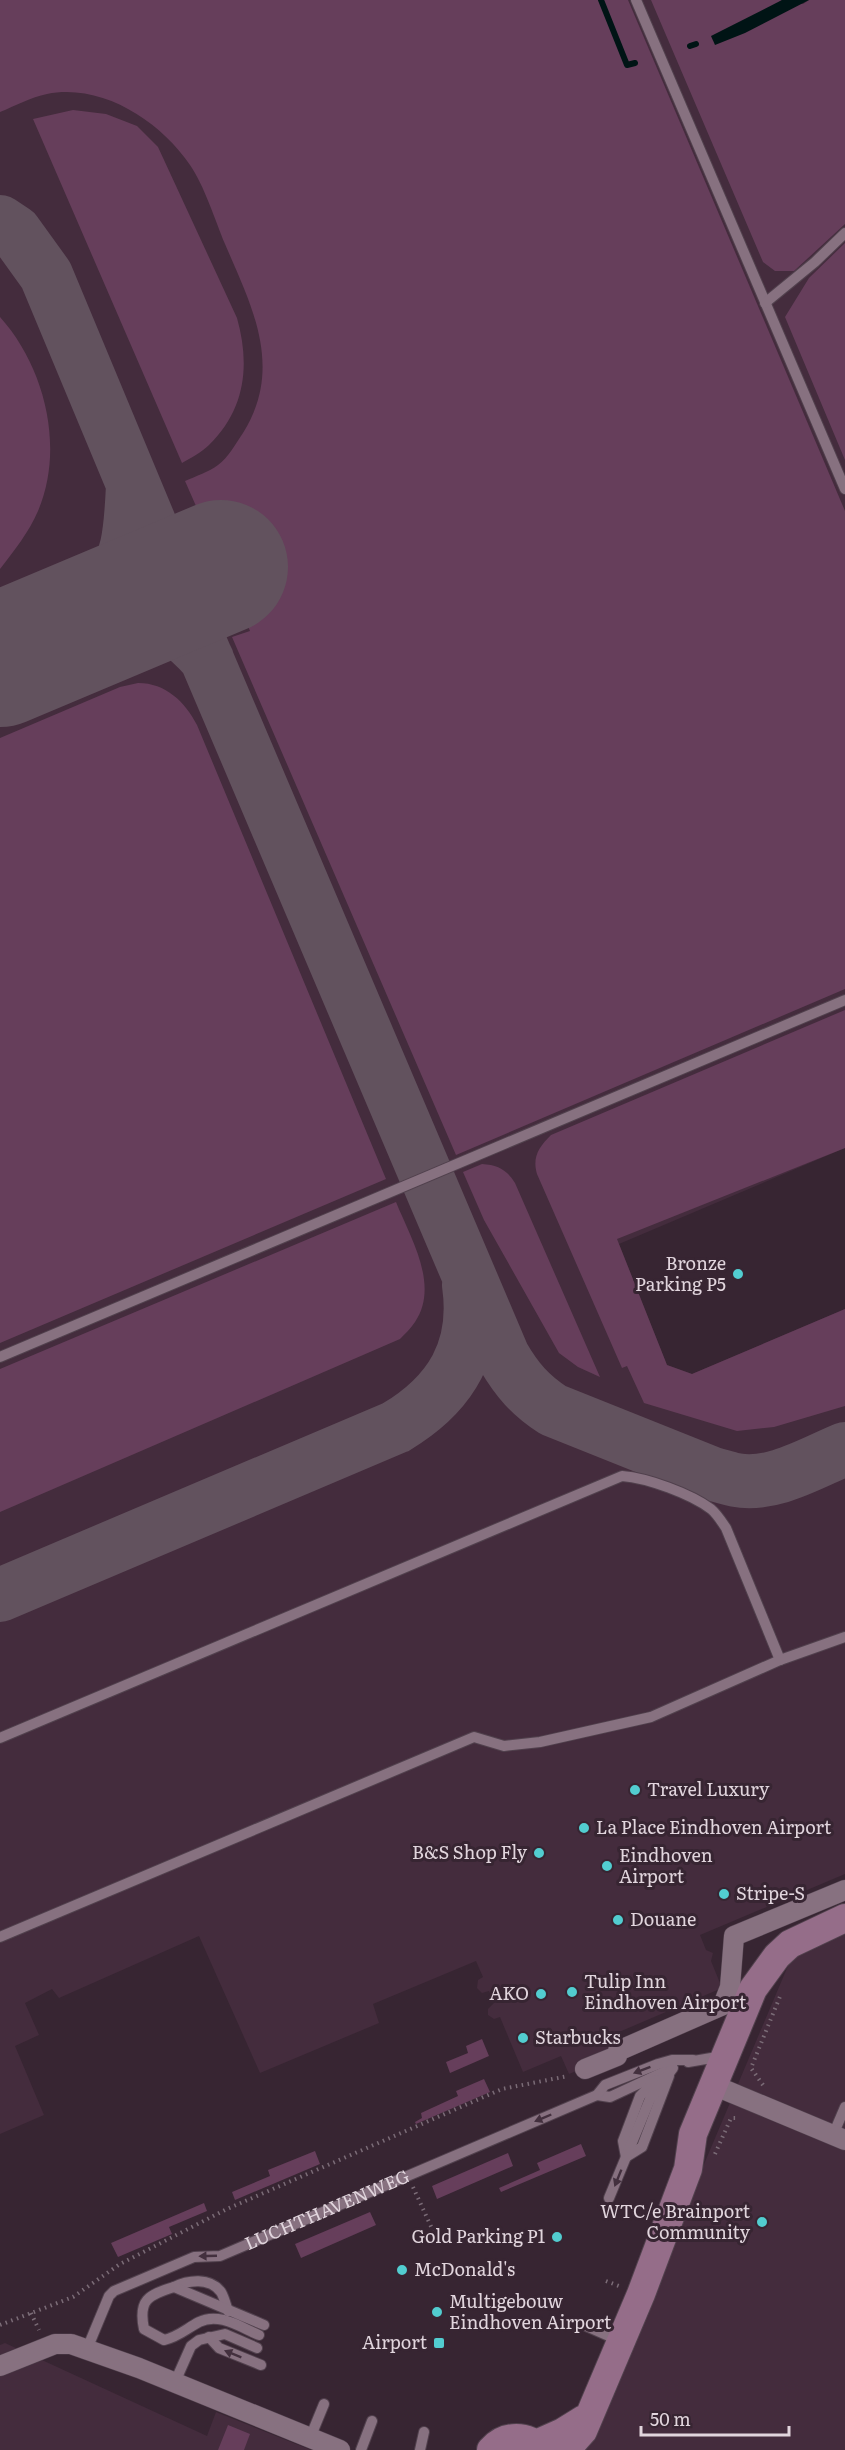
<svg xmlns="http://www.w3.org/2000/svg" width="845" height="2450" font-family="Literata,serif">
<style>
.built{fill:#442c3d}
.green{fill:#663e5b}
.water{fill:#001415}
.lines{fill:none;stroke-linecap:round;stroke-linejoin:round}
.stream{stroke:#001415;stroke-width:6}
.taxiway{stroke:#62525e;stroke-width:54}
.runway{stroke:#62525e;stroke-width:134}
.lane-casing{stroke:#51414d;stroke-width:12}
.street-casing{stroke:#51414d;stroke-width:21}
.secondary-casing{stroke:#51414d;stroke-width:30}
.path{stroke:#7b6c77;stroke-width:4;stroke-dasharray:1.5 4.5;stroke-linecap:butt}
.lane{stroke:#877180;stroke-width:10}
.street{stroke:#877180;stroke-width:20}
.secondary{stroke:#956d89;stroke-width:28}
.oneway{fill:#43303e}
.poi-dot{fill:#52cdd0;stroke:#372532;stroke-width:2}
.labels{text-anchor:middle;stroke-width:6;stroke-linejoin:round;paint-order:stroke}
.poi-label{font-size:18px;fill:#e1d5dd;stroke:#372532;text-anchor:start}
.street-label{font-size:18px;fill:#e1d5dd;stroke:#372532}
</style>
<rect width="100%" height="100%" fill="#372532"/>
<path class="built" d="M 0,0 L 845,0 L 845,1148 L 619,1244 L 667,1365 L 692,1374 L 845,1309 L 845,1874 L 700,1935 L 706,1950 L 713,1953 L 711,1961 L 722,1988 L 605,2038 L 612,2056 L 569,2074 L 561,2056 L 523,2072 L 500,2017 L 494,2019 L 488,2015 L 488,2009 L 494,2003 L 489,1991 L 482,1993 L 477,1988 L 478,1980 L 483,1977 L 476,1961 L 373,2004 L 379,2023 L 260,2073 L 199,1936 L 59,1998 L 52,1989 L 25,2003 L 39,2035 L 15,2046 L 44,2115 L 0,2134 Z
M 845,1928 L 845,2450 L 583,2450 L 793,1954 Z
M 5,2343 L 207,2436 L 216,2412 L 311,2450 L 0,2450 L 0,2345 Z"/>
<path class="green" d="M 0,0 L 628,0 L 845,511 L 845,989 L 456,1155 L 232,637 L 250,631 L 248,626 L 255,622 L 204,503 L 196,506 L 185,481 C 196,476 209,472 218,465 C 228,458 236,443 243,433 C 284,367 252,307 225,244 C 215,220 204,185 190,165 C 160,121 102,83 47,94 C 31,97 15,106 0,112 Z
M 651,0 L 782,0 L 779,2 L 803,4 L 809,0 L 845,0 L 845,224 L 794,271 L 775,271 L 763,262 Z
M 73,110 L 106,114 L 137,126 L 158,147 L 237,318 C 250,364 246,409 209,445 C 202,452 191,458 182,463 L 33,119 Z
M 845,243 L 845,460 L 785,317 L 809,278 Z
M 0,317 C 45,367 65,448 38,511 C 29,532 14,551 0,569 Z
M 138,683 C 166,683 185,702 197,725 L 386,1179 L 0,1343 L 0,738 L 120,687 Z
M 845,1010 L 845,1148 L 617,1239 L 667,1365 L 692,1374 L 845,1309 L 845,1406 L 774,1427 L 737,1431 L 644,1403 L 627,1366 L 622,1368 L 537,1174 C 532,1157 539,1147 551,1135 Z
M 482,1164 C 498,1165 507,1170 515,1183 L 600,1377 L 578,1367 L 559,1353 L 484,1220 L 463,1172 Z
M 396,1202 C 410,1237 440,1285 415,1322 C 411,1328 405,1334 400,1339 L 0,1512 L 0,1369 Z
M 482,2039 L 489,2056 L 450,2073 L 446,2062 L 468,2053 L 466,2046 Z
M 484,2079 L 490,2092 L 416,2124 L 415,2122 L 422,2118 L 421,2113 L 458,2096 L 456,2091 Z
M 581,2144 L 586,2156 L 501,2192 L 499,2188 L 540,2170 L 537,2163 Z
M 315,2151 L 320,2164 L 235,2200 L 232,2192 L 270,2176 L 268,2170 Z
M 508,2153 L 513,2166 L 437,2199 L 432,2186 Z
M 204,2203 L 207,2211 L 169,2227 L 172,2234 L 118,2257 L 111,2243 Z
M 370,2212 L 376,2225 L 301,2258 L 295,2244 Z
M 228,2425 L 250,2434 L 244,2450 L 218,2450 Z"/>
<path class="water" d="M 782,0 L 809,0 L 745,33 L 715,45 L 711,36 Z"/>
<g class="lines">
<path class="stream" d="M 601,0 L 627,65 L 635,63
M 690,46 L 696,44"/>
<path class="taxiway" d="M 0,222 L 15,232 L 46,275 L 176,587 L 503,1356 C 517,1380 530,1395 553,1410 L 713,1474 C 721,1476 729,1479 736,1480 C 773,1487 813,1462 845,1449
M 133,485 C 131,528 130,562 102,599 C 92,612 76,622 64,633 C 130,614 156,602 207,659
M 0,1595 L 396,1427 C 451,1394 478,1349 469,1285"/>
<path class="runway" d="M 0,660 L 221,567"/>
<defs>
<g id="lane">
<path d="M 636,0 L 845,489"/>
<path d="M 765,303 L 815,262 L 845,233"/>
<path d="M 0,1357 L 845,1000"/>
<path d="M 0,1738 L 622,1476 C 648,1478 691,1494 711,1509 C 717,1514 722,1522 726,1528 L 780,1660"/>
<path d="M 0,1937 L 474,1737 L 504,1746 L 540,1742 L 651,1717 L 780,1660 L 845,1637"/>
<path d="M 688,2062 L 723,2056"/>
<path d="M 597,2095 L 610,2097 L 668,2070"/>
<path d="M 833,2135 L 845,2107"/>
<path d="M 626,2157 L 623,2141 L 640,2096 L 656,2080"/>
<path d="M 626,2157 L 642,2147 L 669,2076"/>
<path d="M 609,2198 L 650,2099 L 673,2068"/>
<path d="M 174,2287 C 188,2280 210,2277 221,2292 C 224,2297 226,2305 228,2311"/>
<path d="M 586,2326 L 620,2341"/>
<path d="M 259,2335 C 240,2327 219,2312 199,2322 C 186,2329 178,2337 164,2340 L 144,2329 C 138,2300 148,2295 174,2287 L 264,2325"/>
<path d="M 209,2337 L 219,2348 L 261,2365"/>
<path id="s1" d="M 87,2349 L 109,2296 L 114,2291 L 194,2257 L 220,2256 L 597,2095 L 605,2085 L 658,2064 L 672,2060 L 693,2060"/>
<path d="M 175,2382 L 191,2346 L 199,2340 L 225,2334 L 257,2348"/>
<path d="M 310,2438 L 324,2404"/>
<path d="M 361,2450 L 372,2421"/>
<path d="M 420,2450 L 424,2432"/>
</g>
<path id="street" d="M 585,2069 L 617,2056 L 618,2051 L 723,2005 L 730,1987 L 734,1936 L 845,1890
M 725,2090 L 845,2140
M 0,2366 L 55,2344 L 71,2344 L 139,2368 L 340,2450"/>
<path id="secondary" d="M 536,2444 L 563,2432 L 584,2419
M 491,2450 C 505,2434 527,2434 542,2450
M 566,2450 L 583,2431 L 641,2294 L 688,2169 L 693,2134 L 753,1989 L 777,1956 L 790,1944 L 845,1918"/>
</defs>
<use href="#lane" class="lane-casing"/>
<use href="#street" class="street-casing"/>
<use href="#secondary" class="secondary-casing"/>
<path class="path" d="M 763,2085 L 751,2068 L 781,1994
M 715,2154 L 731,2118 L 738,2118
M 413,2187 L 434,2233
M 606,2281 L 619,2286
M 31,2313 L 39,2330
M 0,2325 L 73,2297 L 120,2264 L 227,2209 L 502,2089 L 568,2076"/>
<use href="#lane" class="lane"/>
<use href="#street" class="street"/>
<use href="#secondary" class="secondary"/>
</g>
<defs><path id="oneway-solid" d="M-6-.8H1V-3.2L6.5 0L1 3.2V.8H-6Z" transform="scale(1.5)"/></defs>
<g class="oneway">
<use href="#oneway-solid" transform="translate(642 2070) rotate(159)"/>
<use href="#oneway-solid" transform="translate(543 2118) rotate(157)"/>
<use href="#oneway-solid" transform="translate(618 2178) rotate(112)"/>
<use href="#oneway-solid" transform="translate(208 2256) rotate(178)"/>
<use href="#oneway-solid" transform="translate(233 2354) rotate(-158)"/>
</g>
<g class="poi-dot">
<circle cx="738" cy="1274" r="6"/>
<circle cx="635" cy="1790" r="6"/>
<circle cx="584" cy="1828" r="6"/>
<circle cx="539" cy="1853" r="6"/>
<circle cx="607" cy="1866" r="6"/>
<circle cx="724" cy="1894" r="6"/>
<circle cx="618" cy="1920" r="6"/>
<circle cx="572" cy="1992" r="6"/>
<circle cx="541" cy="1994" r="6"/>
<circle cx="523" cy="2038" r="6"/>
<circle cx="762" cy="2222" r="6"/>
<circle cx="557" cy="2237" r="6"/>
<circle cx="402" cy="2270" r="6"/>
<circle cx="437" cy="2312" r="6"/>
<rect x="433" y="2337" width="12" height="12" rx="3"/>
</g>
<g class="labels">
<g class="poi-label">
<text x="726" y="1270" text-anchor="end">Bronze<tspan x="726" dy="21">Parking P5</tspan></text>
<text x="647" y="1796">Travel Luxury</text>
<text x="596" y="1834">La Place Eindhoven Airport</text>
<text x="527" y="1859" text-anchor="end">B&amp;S Shop Fly</text>
<text x="619" y="1862">Eindhoven<tspan x="619" dy="21">Airport</tspan></text>
<text x="736" y="1900">Stripe-S</text>
<text x="630" y="1926">Douane</text>
<text x="584" y="1988">Tulip Inn<tspan x="584" dy="21">Eindhoven Airport</tspan></text>
<text x="529" y="2000" text-anchor="end">AKO</text>
<text x="535" y="2044">Starbucks</text>
<text x="750" y="2218" text-anchor="end">WTC/e Brainport<tspan x="750" dy="21">Community</tspan></text>
<text x="545" y="2243" text-anchor="end">Gold Parking P1</text>
<text x="414" y="2276">McDonald's</text>
<text x="449" y="2308">Multigebouw<tspan x="449" dy="21">Eindhoven Airport</tspan></text>
<text x="427" y="2349" text-anchor="end">Airport</text>
</g>
<g class="street-label">
<text dy="6" stroke="none"><textPath href="#s1" startOffset="294">LUCHTHAVENWEG</textPath></text>
</g>
</g>
<path d="M641 2426v9h148v-9" fill="none" stroke="#e1d5dd" stroke-width="3"/>
<text x="650" y="2426" font-size="18" fill="#e1d5dd" stroke="#372532" stroke-width="4.5" paint-order="stroke">50 m</text>
</svg>
